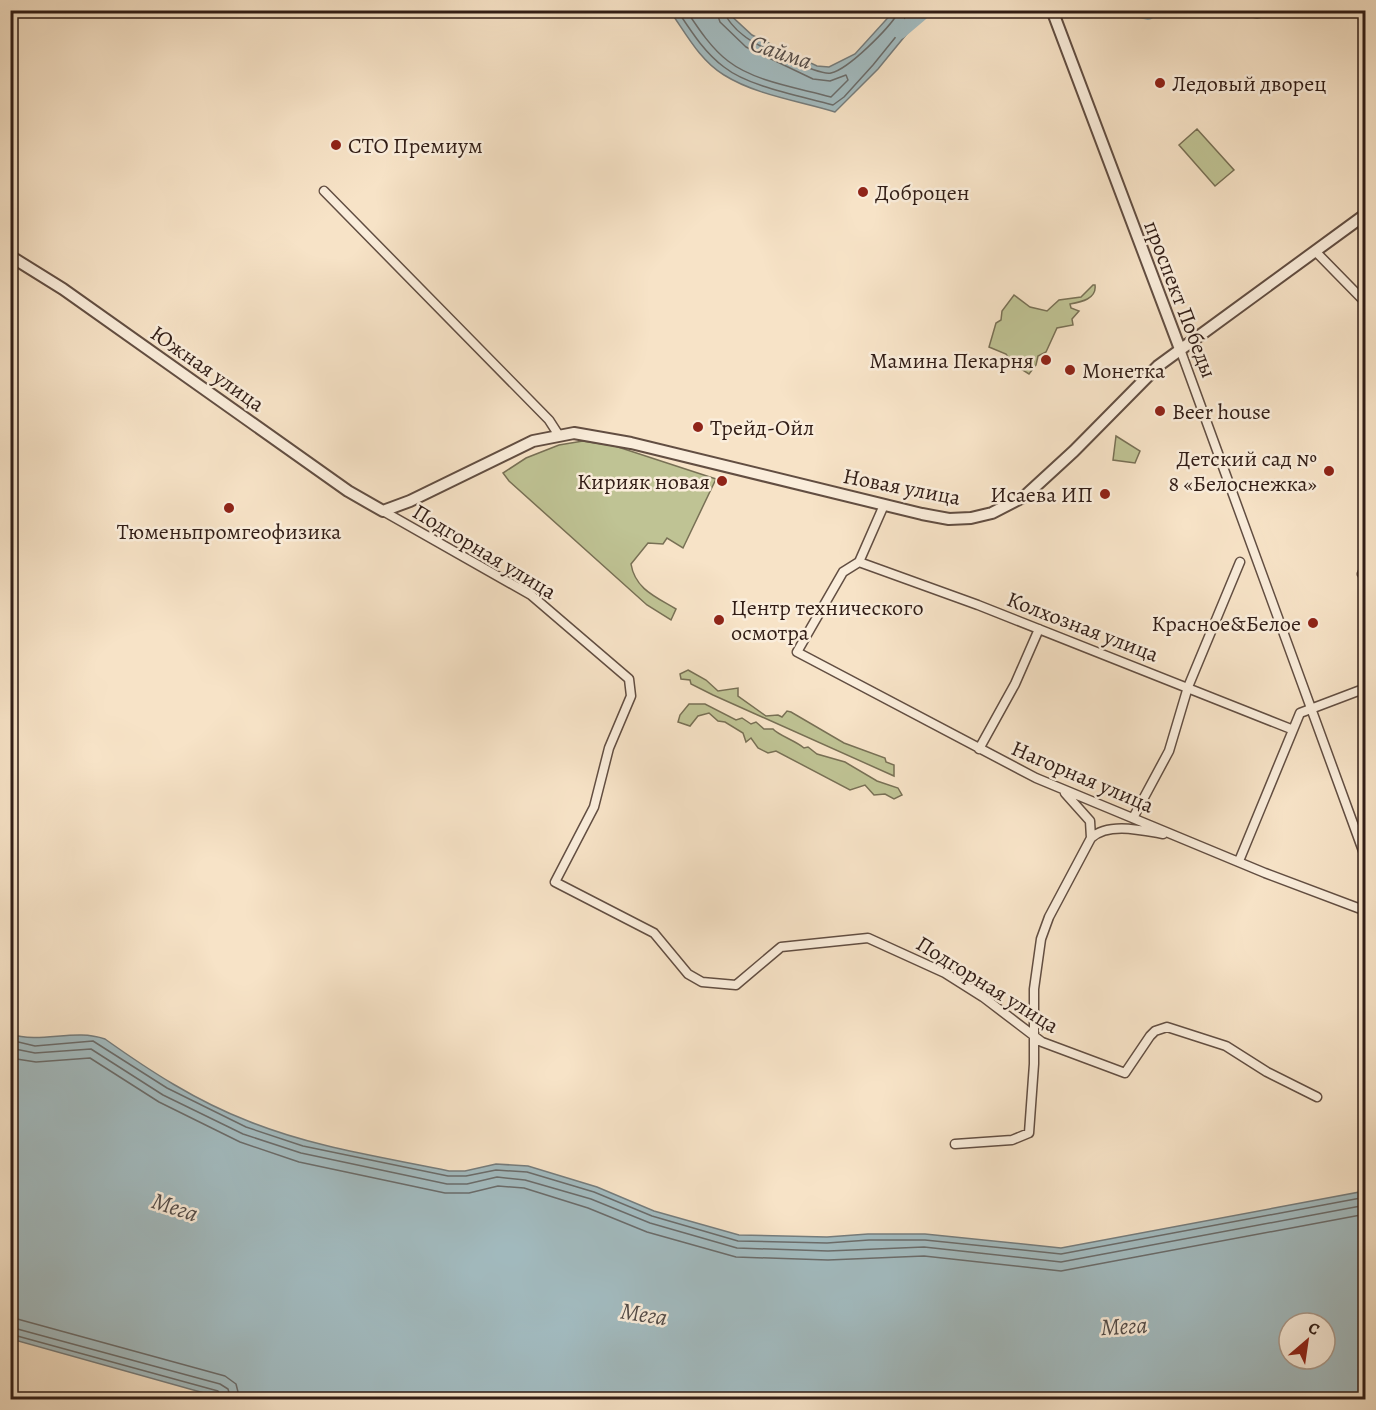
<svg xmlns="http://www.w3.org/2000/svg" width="1376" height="1410" font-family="Alegreya,serif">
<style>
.green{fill:#bfc394;stroke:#787055;stroke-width:1.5}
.water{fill:#a2bbc0;stroke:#757c7c;stroke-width:1.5;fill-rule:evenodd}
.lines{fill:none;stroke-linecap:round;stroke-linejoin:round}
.shore{stroke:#6a6c6b;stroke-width:1.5}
.river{stroke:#a2bbc0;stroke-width:14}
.minor-casing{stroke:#624e42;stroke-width:11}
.tertiary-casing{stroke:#624e42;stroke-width:14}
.minor{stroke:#faeddb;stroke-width:8}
.tertiary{stroke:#faeddb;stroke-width:10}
.poi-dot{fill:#8f2418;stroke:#faeddb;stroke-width:2}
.labels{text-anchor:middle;stroke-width:5;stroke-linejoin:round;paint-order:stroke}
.poi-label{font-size:22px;fill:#311d16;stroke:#faeddb;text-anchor:start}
.street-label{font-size:22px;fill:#311d16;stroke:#faeddb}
.water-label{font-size:24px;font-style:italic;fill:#534c49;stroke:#faeddb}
</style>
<rect width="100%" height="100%" fill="#f7e3c7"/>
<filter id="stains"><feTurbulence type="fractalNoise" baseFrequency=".00333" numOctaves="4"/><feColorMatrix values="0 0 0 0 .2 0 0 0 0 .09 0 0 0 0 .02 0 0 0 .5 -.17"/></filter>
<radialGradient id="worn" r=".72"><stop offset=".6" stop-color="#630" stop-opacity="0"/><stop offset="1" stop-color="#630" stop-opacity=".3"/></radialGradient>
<path class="green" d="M 1197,129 L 1234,170 L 1215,186 L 1179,145 Z
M 1093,285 L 1095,285 C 1097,299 1081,302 1070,304 L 1071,308 L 1079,311 L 1072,319 L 1073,325 L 1057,328 L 1046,352 L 1038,356 L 1036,365 L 1029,374 L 1013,364 L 1006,354 L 989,347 L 996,323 L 1001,320 L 1002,311 L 1014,295 L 1030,307 L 1047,311 L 1059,300 L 1081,297 Z
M 1116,436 L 1140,451 L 1135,463 L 1113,460 Z
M 583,441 L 615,446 L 716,479 L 683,548 L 667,538 L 663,544 L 648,543 L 631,564 C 635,589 656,597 676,609 L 671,620 L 647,605 L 509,481 L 503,473 L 526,458 L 559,445 Z
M 688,670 L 706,680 L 718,691 L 738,688 L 738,696 L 766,716 L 778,715 L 782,717 L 787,711 L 791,712 L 844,743 L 885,758 L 886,762 L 894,765 L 894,776 L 713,695 L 691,684 L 690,680 L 681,679 L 680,674 Z
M 689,704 L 705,704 L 736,720 L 742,718 L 751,724 L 756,722 L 764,729 L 773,729 C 778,735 796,741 804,748 L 808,747 L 817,754 L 845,762 L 877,781 L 898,788 L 902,795 L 894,799 L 885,794 L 874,795 L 865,785 L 850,790 L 776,751 L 768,753 L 758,748 L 751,738 L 746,742 L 743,733 L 725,722 L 718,721 L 709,713 L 698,716 L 690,726 L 678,722 L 680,715 Z"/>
<path class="water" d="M 670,11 L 726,11 L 752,35 L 817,66 L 829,67 L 855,54 L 894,11 L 909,13 L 914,25 L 878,69 L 835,112 C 799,101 756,95 724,75 C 700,61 685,32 670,11 Z
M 1212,11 L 1298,11 L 1257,18 Z
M 10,1034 C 42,1044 74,1028 105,1039 C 150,1071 196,1101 248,1121 C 312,1147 382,1157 449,1171 L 465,1171 L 496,1164 L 528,1166 L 597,1187 L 654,1211 L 739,1235 L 827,1237 L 868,1234 L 925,1234 L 1061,1248 L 1365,1191 L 1365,1399 L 229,1400 L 11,1339 ZM 1289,1323 L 1325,1323 L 1325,1359 L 1289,1359 Z"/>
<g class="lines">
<path class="shore" d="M 677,10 C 691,31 704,52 724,67 C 749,87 801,96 833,105 L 844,97 L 873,65 L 907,23 L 902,13 L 898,13 C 889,28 849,69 831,73 C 819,76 753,44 743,35 C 736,30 725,18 724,10
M 686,10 C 698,28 711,48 728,61 C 755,82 799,88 831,97 L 848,80 L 846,75 L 830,81 L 813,79 L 746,47 L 720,22 L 716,10
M 10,1040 L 35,1046 L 93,1041 L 167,1088 L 246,1127 L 303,1146 L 448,1176 L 466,1176 L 496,1170 L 527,1172 L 594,1192 L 652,1216 L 738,1241 L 827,1243 L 869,1240 L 925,1240 L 1061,1254 L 1366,1197
M 10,1048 L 35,1053 L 91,1049 L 163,1095 L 243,1134 L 301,1153 L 447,1184 L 467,1184 L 497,1177 L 525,1180 L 591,1199 L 650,1223 L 737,1248 L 828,1251 L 924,1247 L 1061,1262 L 1366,1205
M 10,1058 L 36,1062 L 90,1058 L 159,1102 L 240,1142 L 299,1162 L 445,1193 L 469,1193 L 498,1186 L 524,1188 L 588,1208 L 647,1232 L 736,1257 L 828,1260 L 924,1256 L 1061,1271 L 1366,1214
M 10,1317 L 225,1376 L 236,1384 L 240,1400
M 10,1327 L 220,1384 L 228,1389 L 231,1400
M 10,1334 L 218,1391 L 223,1400"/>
<path class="river" d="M 1135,10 L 1148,13 L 1153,10
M 900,32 L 926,10"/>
<defs>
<path id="minor" d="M 324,191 L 549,420 L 558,434
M 1316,252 L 1366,303
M 1180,349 L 1366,859
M 884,505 L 859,562 L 843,572 L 797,652 L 1036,778 L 1265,873 L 1366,911
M 383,511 L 531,595 L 629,679 L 631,696 L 609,748 L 594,807 L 555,882 L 654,933 L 688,974 L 702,982 L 736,985 L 781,947 L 868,938 L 945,973 L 983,997 L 1042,1042 L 1125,1073 L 1150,1036 L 1155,1031 L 1167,1027 L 1226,1046 L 1267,1072 L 1317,1097
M 859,562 L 978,605 L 1291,729
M 1362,574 L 1366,565
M 979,749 L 1015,684 L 1039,629
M 1133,818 L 1169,751 L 1188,687 L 1240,562
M 1091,838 C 1108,822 1141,830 1163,834
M 1239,861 L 1300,713 L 1366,688
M 955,1144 L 1012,1140 L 1029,1133 L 1034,1064 L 1034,989 L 1041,939 L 1049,917 L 1091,838 L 1090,821 L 1065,793"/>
<path id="tertiary" d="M 1052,10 L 1180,349
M 10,256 L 63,289 L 348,491 L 383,511 L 410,501 L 533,441 L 574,433 L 631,443 L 922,514 L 949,519 L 971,518 L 992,513 L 1025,496 L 1074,451 L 1158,366 L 1366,214"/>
</defs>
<use href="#minor" class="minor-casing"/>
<use href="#tertiary" class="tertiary-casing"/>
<use href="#minor" class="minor"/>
<use href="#tertiary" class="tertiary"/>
</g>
<g class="poi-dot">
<circle cx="1160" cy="83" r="6"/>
<circle cx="336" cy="145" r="6"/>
<circle cx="863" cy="192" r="6"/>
<circle cx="1046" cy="360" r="6"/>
<circle cx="1070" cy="370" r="6"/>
<circle cx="1160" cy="411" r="6"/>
<circle cx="698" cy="427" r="6"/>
<circle cx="1329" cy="471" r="6"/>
<circle cx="722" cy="481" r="6"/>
<circle cx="1105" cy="494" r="6"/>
<circle cx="229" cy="508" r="6"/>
<circle cx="719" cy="620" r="6"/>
<circle cx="1313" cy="623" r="6"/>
</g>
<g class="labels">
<g class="poi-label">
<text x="1172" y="91">Ледовый дворец</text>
<text x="348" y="153">СТО Премиум</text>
<text x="875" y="200">Доброцен</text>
<text x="1034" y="368" text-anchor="end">Мамина Пекарня</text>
<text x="1082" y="378">Монетка</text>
<text x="1172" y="419">Beer house</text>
<text x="710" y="435">Трейд-Ойл</text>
<text x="1317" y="466" text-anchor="end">Детский сад №<tspan x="1317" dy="25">8 «Белоснежка»</tspan></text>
<text x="710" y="489" text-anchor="end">Кирияк новая</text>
<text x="1093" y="502" text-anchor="end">Исаева ИП</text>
<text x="229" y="539" text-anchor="middle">Тюменьпромгеофизика</text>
<text x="731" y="615">Центр технического<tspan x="731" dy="25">осмотра</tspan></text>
<text x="1301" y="631" text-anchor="end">Красное&amp;Белое</text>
</g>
<g class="street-label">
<text transform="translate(1181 299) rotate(69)" y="8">проспект Победы</text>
<text transform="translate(208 368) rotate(35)" y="8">Южная улица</text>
<text transform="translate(902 486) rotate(11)" y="8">Новая улица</text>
<text transform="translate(485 551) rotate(31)" y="8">Подгорная улица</text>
<text transform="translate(1083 626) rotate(21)" y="8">Колхозная улица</text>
<text transform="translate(1083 776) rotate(23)" y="8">Нагорная улица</text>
<text transform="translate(988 984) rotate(32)" y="8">Подгорная улица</text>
</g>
<g class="water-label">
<text transform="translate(781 52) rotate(18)" y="8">Сайма</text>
<text transform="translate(175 1207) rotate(18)" y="8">Мега</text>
<text transform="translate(644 1314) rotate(9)" y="8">Мега</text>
<text transform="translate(1124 1326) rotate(-3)" y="8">Мега</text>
</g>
</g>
<rect width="1376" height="1410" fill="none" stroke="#f7e3c7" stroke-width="36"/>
<rect x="12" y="12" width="1352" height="1386" fill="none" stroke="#311d16" stroke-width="3"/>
<rect x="18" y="18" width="1340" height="1374" fill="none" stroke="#311d16" stroke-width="1.5"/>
<g transform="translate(1307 1341) rotate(29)"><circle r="28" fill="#faeddb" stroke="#aa9a8c" stroke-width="1.5"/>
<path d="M0-4.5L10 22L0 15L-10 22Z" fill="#8f2418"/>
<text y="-9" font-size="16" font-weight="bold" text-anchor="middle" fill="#311d16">С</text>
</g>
<rect width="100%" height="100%" filter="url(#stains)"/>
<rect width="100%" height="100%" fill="url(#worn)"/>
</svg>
